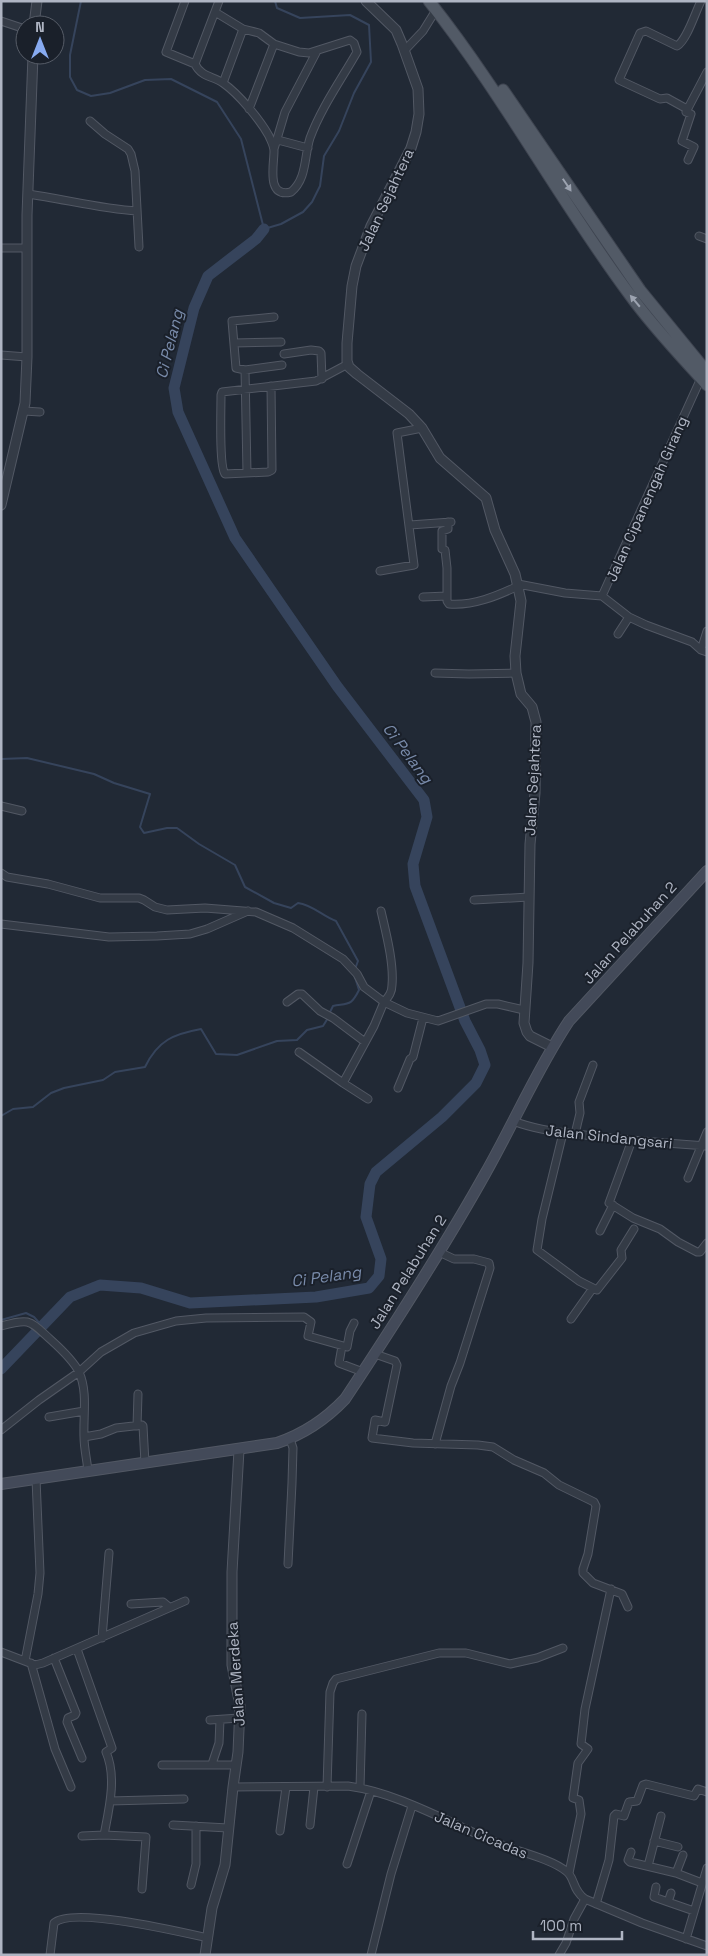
<svg xmlns="http://www.w3.org/2000/svg" width="708" height="1956" font-family="'Space Grotesk',sans-serif">
<style>
.lines{fill:none;stroke-linecap:round;stroke-linejoin:round}
.stream{stroke:#36445c;stroke-width:2}
.river{stroke:#36445c;stroke-width:11}
.minor-casing{stroke:#525864;stroke-width:9}
.tertiary-casing{stroke:#525864;stroke-width:11}
.secondary-casing{stroke:#525864;stroke-width:12}
.primary-casing{stroke:#3e4450;stroke-width:13}
.minor{stroke:#343b46;stroke-width:7}
.tertiary{stroke:#343b46;stroke-width:9}
.secondary{stroke:#434a59;stroke-width:10}
.primary{stroke:#525a66;stroke-width:11}
.oneway{fill:#9ca3b0}
.labels{text-anchor:middle;stroke-width:4;stroke-linejoin:round;paint-order:stroke}
.street-label{font-size:15px;fill:#afb5c3;stroke:#1a202a}
.water-label{font-size:16px;font-style:italic;fill:#798baa;stroke:#1a202a}
</style>
<rect width="100%" height="100%" fill="#212935"/>
<g class="lines">
<path class="stream" d="M 81,1 L 70,55 L 70,77 L 77,90 L 91,96 L 110,93 L 145,80 L 171,79 L 217,102 L 241,139 L 264,229 L 281,224 L 303,212 L 312,202 L 320,186 L 324,156 L 339,131 L 354,93 L 371,62 L 369,25 L 350,15 L 300,18 L 277,8 L 275,1
M 1,759 L 27,758 L 94,774 L 114,783 L 150,794 L 140,827 L 144,833 L 167,828 L 177,828 L 199,844 L 235,865 L 245,887 L 274,903 L 291,908 L 298,903 C 313,905 322,916 336,921 L 358,961 L 355,969
M 329,1014 L 333,1006 C 349,1003 351,1006 359,990 L 354,974
M 1,1116 L 13,1109 L 33,1107 L 51,1093 L 64,1088 L 103,1080 L 115,1072 L 145,1067 C 158,1040 174,1034 201,1029 L 216,1054 L 237,1055 L 277,1041 L 297,1040 L 307,1030 L 323,1026 L 328,1018
M 1,1320 L 26,1313 L 34,1317 L 42,1326"/>
<path class="river" d="M 1,1369 L 70,1297 L 100,1285 L 141,1288 L 190,1303 L 316,1297 L 369,1288 L 379,1276 L 381,1259 L 366,1217 L 370,1184 L 376,1172 L 442,1117 L 476,1083 L 485,1065 L 480,1050 L 465,1021 L 415,886 L 413,864 L 427,817 L 424,800 L 337,686 L 235,538 L 178,412 L 174,388 L 194,308 L 208,276 L 256,239 L 264,229"/>
<defs>
<path id="minor" d="M 185,1 L 166,52 L 195,64 L 219,1
M 1,21 L 25,29
M 404,51 L 423,31 L 436,10
M 195,64 C 201,77 213,76 223,83 C 239,94 260,120 269,136 C 271,141 274,146 274,151 C 274,165 266,198 291,192 C 307,179 304,157 310,138 C 321,108 341,80 357,52 L 354,43 L 350,40 L 309,53 L 299,52 L 274,44 L 259,33 L 243,29 L 215,12
M 223,83 L 243,29
M 249,109 L 274,44
M 687,109 L 667,98 L 660,99 L 619,80 L 640,33 L 646,31 L 677,46 C 687,40 695,13 701,1
M 90,121 L 105,134 L 128,149 L 131,154 L 135,171 L 139,247
M 278,140 L 308,148
M 274,149 L 285,112 L 317,51
M 688,160 L 694,147 L 682,141 L 691,114 L 686,112 L 707,72
M 28,194 C 64,199 101,209 137,211
M 699,236 L 707,239
M 1,248 L 27,248
M 274,317 L 232,321 L 236,368 L 245,370 L 282,365
M 234,343 L 281,342
M 284,354 L 311,350 L 319,351 L 321,353 L 322,379
M 1,355 L 27,357
M 245,370 L 247,473
M 271,386 L 272,470 L 268,472 L 225,474 C 219,466 221,410 221,395 L 222,392 L 316,381 L 348,364
M 24,411 L 40,412
M 410,525 L 451,522
M 380,571 L 414,565 L 397,433 L 422,428
M 518,584 L 565,593 L 602,596 L 701,378
M 447,596 L 447,568 L 445,550 L 442,549 L 442,531 L 448,529 L 448,522
M 602,596 L 629,617 L 646,625 L 692,642 L 701,650 L 707,652
M 423,597 L 447,596 L 447,601 L 449,604 C 473,606 497,596 518,586
M 618,634 L 629,617
M 701,650 L 707,631
M 435,673 L 469,674 L 516,673
M 1,806 L 22,811
M 1,873 L 7,877 L 48,884 L 100,898 L 139,898 L 144,900 L 155,907 L 167,910 L 205,908 L 256,912 L 293,928 L 343,959 L 357,974 L 364,987 L 384,1002 C 388,997 392,993 392,985 C 394,963 386,933 381,911
M 474,900 L 529,897
M 1,924 L 109,937 L 157,936 L 190,934 L 207,929 L 248,911
M 287,1002 L 298,994 L 302,994 L 320,1011 L 333,1018 L 365,1042
M 299,1052 L 343,1083
M 398,1088 L 410,1059 L 413,1057 L 423,1018
M 368,1099 L 343,1083 L 374,1026 L 384,1002 L 407,1013 L 438,1021 L 486,1004 L 498,1004 L 524,1010
M 513,1121 C 534,1129 554,1132 577,1134 C 620,1140 663,1143 707,1146
M 563,1133 L 542,1219 L 537,1250 L 579,1281 L 597,1290 L 622,1258 L 621,1250 L 634,1229
M 575,1134 L 580,1113 L 579,1102 L 593,1065
M 632,1140 L 609,1203 L 633,1218 L 660,1229 L 678,1242 L 697,1252 L 700,1252 L 707,1243
M 688,1178 L 707,1132
M 600,1231 L 613,1205
M 571,1319 L 593,1288
M 1,1326 C 31,1318 29,1320 51,1340 C 61,1349 73,1360 79,1372 C 88,1392 83,1416 84,1437 C 84,1448 87,1460 88,1471
M 342,1346 L 339,1363 L 363,1372
M 375,1354 L 395,1361 L 397,1365 L 385,1422 L 375,1420 L 372,1438 L 413,1443 L 478,1445 L 493,1447 L 514,1460 L 544,1473 L 559,1485 L 594,1502 L 596,1506 L 588,1554 L 583,1569 L 583,1573 L 593,1583 L 622,1594 L 628,1607
M 49,1417 L 84,1411
M 137,1426 L 138,1394
M 1,1430 L 39,1400 L 79,1372 L 101,1352 L 134,1333 L 176,1321 L 206,1318 L 304,1317 L 311,1322 L 308,1336 L 347,1347 L 350,1331 L 354,1323
M 84,1437 L 101,1434 L 116,1428 L 142,1425 L 143,1426 L 145,1463
M 435,1444 L 451,1386 L 460,1363 L 490,1268 L 489,1263 L 474,1259 L 454,1259 L 439,1252
M 288,1564 L 292,1483 L 293,1448 L 290,1439
M 131,1604 L 163,1602 L 169,1607
M 102,1638 L 109,1553
M 77,1649 L 112,1748 L 106,1752 C 117,1777 109,1809 104,1835
M 1,1652 L 35,1665 L 43,1663 L 185,1601
M 54,1658 L 76,1713 L 75,1715 L 68,1718 L 67,1722 L 82,1758
M 25,1661 L 38,1594 L 40,1573 L 36,1479
M 31,1663 L 55,1749 L 71,1787
M 210,1720 L 239,1718
M 212,1764 L 219,1743 L 220,1720
M 162,1765 L 236,1765
M 233,1787 L 348,1786 C 400,1793 453,1825 502,1845 C 520,1852 551,1859 566,1871 C 575,1877 572,1890 585,1899 L 642,1923 L 707,1946
M 327,1787 L 330,1692 L 333,1683 L 336,1679 L 439,1653 L 466,1653 L 510,1664 L 537,1658 L 563,1648
M 360,1788 L 362,1714
M 110,1801 L 184,1799
M 173,1825 L 228,1828
M 310,1825 L 314,1787
M 280,1831 L 286,1787
M 82,1836 L 104,1835 L 146,1837 L 142,1889
M 654,1841 L 678,1847
M 631,1852 L 628,1860 L 630,1862 L 676,1873 L 702,1883
M 347,1864 L 371,1791
M 648,1866 L 661,1816
M 569,1873 L 581,1814 L 579,1800 L 573,1798 L 578,1763 L 588,1749 L 581,1744 L 585,1709 L 611,1589
M 676,1873 L 683,1855
M 191,1885 L 196,1864 L 196,1826
M 656,1887 L 654,1897 L 668,1902
M 671,1893 L 668,1902 L 694,1911
M 596,1904 L 609,1860 L 614,1816 L 616,1814 L 624,1816 L 629,1802 L 637,1801 L 643,1785 L 646,1784 L 694,1796 L 698,1789 L 707,1792
M 686,1939 L 707,1868
M 50,1955 L 54,1923 C 72,1906 181,1932 208,1938
M 371,1955 L 391,1874 L 412,1806
M 559,1955 L 566,1943 L 574,1919 L 585,1899"/>
<path id="tertiary" d="M 366,1 L 396,30 L 402,44 L 418,89 L 419,114 L 416,132 L 411,148 L 371,226 L 356,266 L 352,286 L 347,343 L 347,361 L 349,367 L 357,374 L 409,414 L 422,428 L 440,458 L 486,498 L 495,530 L 515,574 L 521,601 L 515,656 L 516,673 L 521,694 L 532,707 L 536,722 L 535,793 L 530,844 L 528,963 L 524,1023 L 527,1032 L 530,1036 L 552,1047
M 34,25 L 37,1
M 1,505 L 25,403 L 27,357 L 27,215 L 33,55
M 205,1955 L 212,1908 L 225,1865 L 233,1787 L 238,1752 L 240,1706 L 232,1665 L 232,1572 L 239,1450"/>
<path id="secondary" d="M 1,1484 L 277,1443 C 304,1434 326,1419 345,1399 C 394,1325 442,1251 485,1174 C 514,1123 537,1069 569,1021 L 707,871"/>
<path id="primary" d="M 429,1 C 503,94 559,200 630,295 C 653,327 681,356 707,385
M 503,90 L 640,290 L 707,372"/>
</defs>
<use href="#minor" class="minor-casing"/>
<use href="#tertiary" class="tertiary-casing"/>
<use href="#secondary" class="secondary-casing"/>
<use href="#primary" class="primary-casing"/>
<use href="#minor" class="minor"/>
<use href="#tertiary" class="tertiary"/>
<use href="#secondary" class="secondary"/>
<use href="#primary" class="primary"/>
</g>
<defs><path id="oneway-solid" d="M-6-.8H1V-3.2L6.5 0L1 3.2V.8H-6Z" transform="scale(1.25)"/></defs>
<g class="oneway">
<use href="#oneway-solid" transform="translate(567 185) rotate(56)"/>
<use href="#oneway-solid" transform="translate(635 301) rotate(-130)"/>
</g>
<g class="labels">
<g class="street-label">
<text transform="translate(386 200) rotate(-65)" y="5">Jalan Sejahtera</text>
<text transform="translate(647 499) rotate(-66)" y="5">Jalan Cipanengah Girang</text>
<text transform="translate(533 780) rotate(-87)" y="5">Jalan Sejahtera</text>
<text transform="translate(630 933) rotate(-48)" y="5">Jalan Pelabuhan 2</text>
<text transform="translate(609 1137) rotate(6)" y="5">Jalan Sindangsari</text>
<text transform="translate(408 1272) rotate(-58)" y="5">Jalan Pelabuhan 2</text>
<text transform="translate(236 1674) rotate(-94)" y="5">Jalan Merdeka</text>
<text transform="translate(481 1835) rotate(23)" y="5">Jalan Cicadas</text>
</g>
<g class="water-label">
<text transform="translate(169 344) rotate(-76)" y="6">Ci Pelang</text>
<text transform="translate(408 753) rotate(53)" y="6">Ci Pelang</text>
<text transform="translate(326 1276) rotate(-8)" y="6">Ci Pelang</text>
</g>
</g>
<rect width="708" height="1956" fill="none" stroke="#afb5c3" stroke-width="5"/>
<g transform="translate(40 40)"><circle r="24" fill="#1a202a" stroke="#565c67"/>
<path d="M0-4L9 19L0 12L-9 19Z" fill="#87aaf0"/>
<text y="-8" font-size="14" font-weight="bold" text-anchor="middle" fill="#afb5c3">N</text>
</g>
<path d="M533 1931v8h89v-8" fill="none" stroke="#afb5c3" stroke-width="2.5"/>
<text x="540" y="1931" font-size="15" fill="#afb5c3" stroke="#1a202a" stroke-width="4" paint-order="stroke">100 m</text>
</svg>
